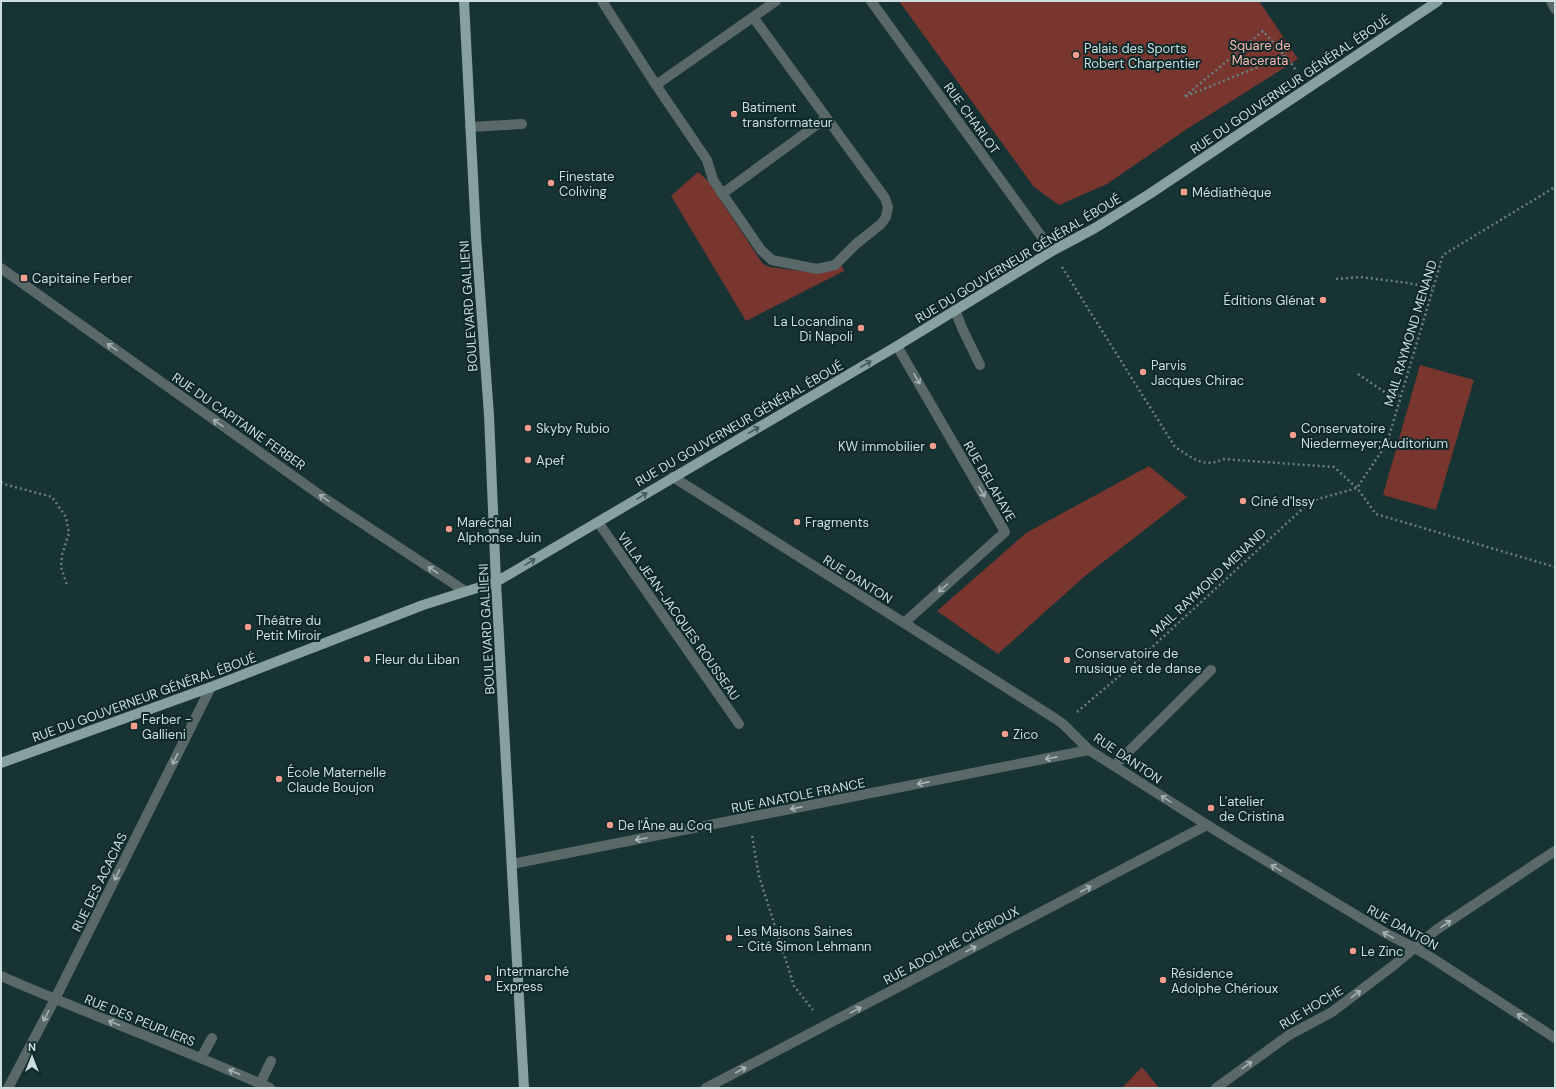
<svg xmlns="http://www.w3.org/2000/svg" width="1556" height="1089" font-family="'DM Sans',sans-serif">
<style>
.green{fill:#78362e}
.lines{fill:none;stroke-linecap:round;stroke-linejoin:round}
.path{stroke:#697f80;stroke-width:2.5;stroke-dasharray:2 3;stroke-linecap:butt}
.minor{stroke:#5b6868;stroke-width:10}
.major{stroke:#87a1a2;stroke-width:10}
.oneway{stroke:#a5b4b5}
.oneway2{stroke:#3e595a}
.poi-dot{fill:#f59d8f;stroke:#0d292a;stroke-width:1.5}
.labels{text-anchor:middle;stroke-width:4;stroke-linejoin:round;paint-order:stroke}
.park-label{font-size:13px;fill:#fcb7ab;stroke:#0d292a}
.poi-label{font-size:13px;fill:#cdddde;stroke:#0d292a;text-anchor:start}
.street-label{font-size:13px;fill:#cdddde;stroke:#0d292a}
</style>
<rect width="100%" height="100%" fill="#173334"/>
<path class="green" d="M 899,1 L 1259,1 L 1298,59 L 1187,129 L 1107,184 L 1059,205 L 1034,187 Z
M 698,172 L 707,180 L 763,264 L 770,267 L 816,273 L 841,264 L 844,271 L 746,321 L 671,196 Z
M 1420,365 L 1474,380 L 1436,510 L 1383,495 Z
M 1149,466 L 1187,497 L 1085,576 L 998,654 L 937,611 L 1026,533 Z
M 1142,1067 L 1159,1088 L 1122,1088 Z"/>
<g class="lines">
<path class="path" d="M 1285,56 L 1184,97 L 1263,31 L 1291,63 L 1297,72
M 1062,267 L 1175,447 C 1191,457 1204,469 1223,459 L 1334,467 L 1357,488 L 1376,514 L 1555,567
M 1336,279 L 1360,277 L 1408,283 L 1434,288
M 1358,374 L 1386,393 L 1401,396
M 1,482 L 4,484 L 52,497 L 66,517 L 69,533 L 62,555 L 61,567 L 67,585
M 1077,712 L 1137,661 L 1311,501 L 1357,488 L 1387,443 L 1443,255 L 1555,187
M 752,836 L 759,876 L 794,986 L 813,1010"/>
<path class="minor" d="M 602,1 L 656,85 L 707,160 L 713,180 L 761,250 L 772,260 L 817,269 L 835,265 L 856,244 L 881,224 L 886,217 L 888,207 L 885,198 L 753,17
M 871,1 L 1052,251
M 1551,1 L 1555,9
M 656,85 L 776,1
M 470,127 L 522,124
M 722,194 L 826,118
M 1,268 L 327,500 L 465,591
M 955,310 L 962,328 L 980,365
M 897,346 L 1005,532 L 904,623
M 673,477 L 1056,719 L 1063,724 L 1089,750 L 1223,835 L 1389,935 L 1415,948 L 1432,958 L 1555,1038
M 598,522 L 739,724
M 1114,766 L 1211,670
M 512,864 L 1089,750
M 1,976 C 90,1015 182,1048 270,1088
M 201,1058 L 212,1038
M 260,1084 L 271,1061
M 8,1088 L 55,999 L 211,687
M 706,1088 L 1207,825
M 1216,1088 L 1289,1035 L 1332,1012 L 1394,965 L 1436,930 L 1555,851"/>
<path class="major" d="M 464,1 L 476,236 L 489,415 L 496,582 L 524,1088
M 1,763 L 211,687 L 423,605 L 496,582 L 897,346 L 1052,251 L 1095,228 L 1151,193 L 1438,1"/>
</g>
<defs><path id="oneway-shaft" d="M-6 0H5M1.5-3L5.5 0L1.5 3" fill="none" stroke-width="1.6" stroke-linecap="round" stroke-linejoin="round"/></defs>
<g class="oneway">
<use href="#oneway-shaft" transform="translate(112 347) rotate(-145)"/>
<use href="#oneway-shaft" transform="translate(917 379) rotate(60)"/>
<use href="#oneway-shaft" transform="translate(218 423) rotate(-145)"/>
<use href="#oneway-shaft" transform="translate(982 492) rotate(60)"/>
<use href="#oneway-shaft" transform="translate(324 498) rotate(-145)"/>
<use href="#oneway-shaft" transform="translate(433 570) rotate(-146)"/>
<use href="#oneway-shaft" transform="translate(943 588) rotate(138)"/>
<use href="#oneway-shaft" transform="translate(1051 758) rotate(169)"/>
<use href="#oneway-shaft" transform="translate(175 759) rotate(116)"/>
<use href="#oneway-shaft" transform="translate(923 783) rotate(169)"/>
<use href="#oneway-shaft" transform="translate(1166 799) rotate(-148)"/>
<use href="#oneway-shaft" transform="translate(796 808) rotate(169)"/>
<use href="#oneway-shaft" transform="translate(641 839) rotate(169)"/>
<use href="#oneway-shaft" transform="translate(1276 868) rotate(-149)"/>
<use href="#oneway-shaft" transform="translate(117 875) rotate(116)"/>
<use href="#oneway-shaft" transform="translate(1086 889) rotate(-28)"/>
<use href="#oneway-shaft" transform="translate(1446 924) rotate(-35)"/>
<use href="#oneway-shaft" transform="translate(1388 935) rotate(-151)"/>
<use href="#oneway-shaft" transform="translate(971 949) rotate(-28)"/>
<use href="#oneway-shaft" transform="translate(1356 994) rotate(-37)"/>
<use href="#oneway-shaft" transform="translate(856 1010) rotate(-28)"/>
<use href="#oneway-shaft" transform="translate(46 1016) rotate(118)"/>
<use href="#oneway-shaft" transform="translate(1522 1017) rotate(-147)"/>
<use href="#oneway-shaft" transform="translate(114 1023) rotate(-158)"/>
<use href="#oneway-shaft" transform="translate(1247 1065) rotate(-36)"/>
<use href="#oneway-shaft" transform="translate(741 1070) rotate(-28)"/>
<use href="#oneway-shaft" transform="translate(234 1072) rotate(-157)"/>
</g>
<g class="oneway2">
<use href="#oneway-shaft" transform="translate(866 364) rotate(-30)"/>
<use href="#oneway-shaft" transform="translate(754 430) rotate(-30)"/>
<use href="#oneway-shaft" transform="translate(642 496) rotate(-31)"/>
<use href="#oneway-shaft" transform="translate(530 562) rotate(-31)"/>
</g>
<g class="poi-dot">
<circle cx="1076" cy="55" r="4"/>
<circle cx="734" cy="114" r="4"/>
<circle cx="551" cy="183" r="4"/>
<rect x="1180" y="188" width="8" height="8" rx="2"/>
<rect x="20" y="274" width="8" height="8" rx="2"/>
<circle cx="1323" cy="300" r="4"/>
<circle cx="861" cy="328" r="4"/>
<circle cx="1143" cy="372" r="4"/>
<circle cx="528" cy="428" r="4"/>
<circle cx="1293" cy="435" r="4"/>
<circle cx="933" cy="446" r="4"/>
<circle cx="528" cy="460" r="4"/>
<circle cx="1243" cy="501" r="4"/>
<circle cx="797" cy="522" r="4"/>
<circle cx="449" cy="529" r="4"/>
<circle cx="248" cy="627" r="4"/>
<circle cx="367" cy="659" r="4"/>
<circle cx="1067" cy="660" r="4"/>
<rect x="130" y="722" width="8" height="8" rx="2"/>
<circle cx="1005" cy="734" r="4"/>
<circle cx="279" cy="779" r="4"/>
<circle cx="1211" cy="808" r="4"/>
<circle cx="610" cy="825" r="4"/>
<circle cx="729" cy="938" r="4"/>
<circle cx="1353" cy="951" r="4"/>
<circle cx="488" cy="978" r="4"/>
<circle cx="1163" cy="980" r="4"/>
</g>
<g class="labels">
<g class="park-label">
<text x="1260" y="50">Square de<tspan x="1260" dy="15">Macerata</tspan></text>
</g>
<g class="poi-label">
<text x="1084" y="53">Palais des Sports<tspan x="1084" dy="15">Robert Charpentier</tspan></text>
<text x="742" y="112">Batiment<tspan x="742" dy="15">transformateur</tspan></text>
<text x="559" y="181">Finestate<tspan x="559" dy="15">Coliving</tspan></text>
<text x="1192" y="197">Médiathèque</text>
<text x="32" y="283">Capitaine Ferber</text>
<text x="1315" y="305" text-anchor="end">Éditions Glénat</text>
<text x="853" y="326" text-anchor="end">La Locandina<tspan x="853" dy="15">Di Napoli</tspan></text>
<text x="1151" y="370">Parvis<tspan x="1151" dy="15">Jacques Chirac</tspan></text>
<text x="536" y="433">Skyby Rubio</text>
<text x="1301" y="433">Conservatoire<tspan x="1301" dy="15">Niedermeyer;Auditorium</tspan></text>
<text x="925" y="451" text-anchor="end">KW immobilier</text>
<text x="536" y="465">Apef</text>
<text x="1251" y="506">Ciné d'Issy</text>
<text x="457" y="527">Maréchal<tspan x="457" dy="15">Alphonse Juin</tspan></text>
<text x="805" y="527">Fragments</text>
<text x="256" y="625">Théâtre du<tspan x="256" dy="15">Petit Miroir</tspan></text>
<text x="1075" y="658">Conservatoire de<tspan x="1075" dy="15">musique et de danse</tspan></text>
<text x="375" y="664">Fleur du Liban</text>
<text x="142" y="724">Ferber -<tspan x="142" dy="15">Gallieni</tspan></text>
<text x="1013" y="739">Zico</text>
<text x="287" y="777">École Maternelle<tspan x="287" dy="15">Claude Boujon</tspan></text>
<text x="1219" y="806">L'atelier<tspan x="1219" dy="15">de Cristina</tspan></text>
<text x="618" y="830">De l'Âne au Coq</text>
<text x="737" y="936">Les Maisons Saines<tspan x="737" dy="15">- Cité Simon Lehmann</tspan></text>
<text x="1361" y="956">Le Zinc</text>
<text x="496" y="976">Intermarché<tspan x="496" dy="15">Express</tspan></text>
<text x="1171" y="978">Résidence<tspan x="1171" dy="15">Adolphe Chérioux</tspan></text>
</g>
<g class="street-label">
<text transform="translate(1290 84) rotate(-34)" y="5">RUE DU GOUVERNEUR GÉNÉRAL ÉBOUÉ</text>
<text transform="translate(972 118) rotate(54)" y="5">RUE CHARLOT</text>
<text transform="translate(1018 258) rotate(-31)" y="5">RUE DU GOUVERNEUR GÉNÉRAL ÉBOUÉ</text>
<text transform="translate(468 306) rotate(-94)" y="5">BOULEVARD GALLIENI</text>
<text transform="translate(1410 333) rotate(-73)" y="5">MAIL RAYMOND MENAND</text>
<text transform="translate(239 421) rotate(35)" y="5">RUE DU CAPITAINE FERBER</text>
<text transform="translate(739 423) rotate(-30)" y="5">RUE DU GOUVERNEUR GÉNÉRAL ÉBOUÉ</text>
<text transform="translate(990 481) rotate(60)" y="5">RUE DELAHAYE</text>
<text transform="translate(858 579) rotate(32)" y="5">RUE DANTON</text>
<text transform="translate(1208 582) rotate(-43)" y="5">MAIL RAYMOND MENAND</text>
<text transform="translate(679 616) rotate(55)" y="5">VILLA JEAN-JACQUES ROUSSEAU</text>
<text transform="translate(486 629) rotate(-93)" y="5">BOULEVARD GALLIENI</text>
<text transform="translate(144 697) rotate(-20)" y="5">RUE DU GOUVERNEUR GÉNÉRAL ÉBOUÉ</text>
<text transform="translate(1128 758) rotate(34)" y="5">RUE DANTON</text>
<text transform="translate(798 795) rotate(-11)" y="5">RUE ANATOLE FRANCE</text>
<text transform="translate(99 882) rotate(-64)" y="5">RUE DES ACACIAS</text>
<text transform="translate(1403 927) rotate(29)" y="5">RUE DANTON</text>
<text transform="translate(951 945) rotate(-28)" y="5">RUE ADOLPHE CHÉRIOUX</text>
<text transform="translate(1311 1007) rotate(-31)" y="5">RUE HOCHE</text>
<text transform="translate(140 1020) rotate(22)" y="5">RUE DES PEUPLIERS</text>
</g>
</g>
<rect width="1556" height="1089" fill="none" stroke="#cdddde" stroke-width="4"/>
<g transform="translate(32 1057)" stroke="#0d292a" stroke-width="3" paint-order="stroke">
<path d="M0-3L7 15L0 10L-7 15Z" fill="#cdddde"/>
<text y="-6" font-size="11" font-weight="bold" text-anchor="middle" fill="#cdddde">N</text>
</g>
</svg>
